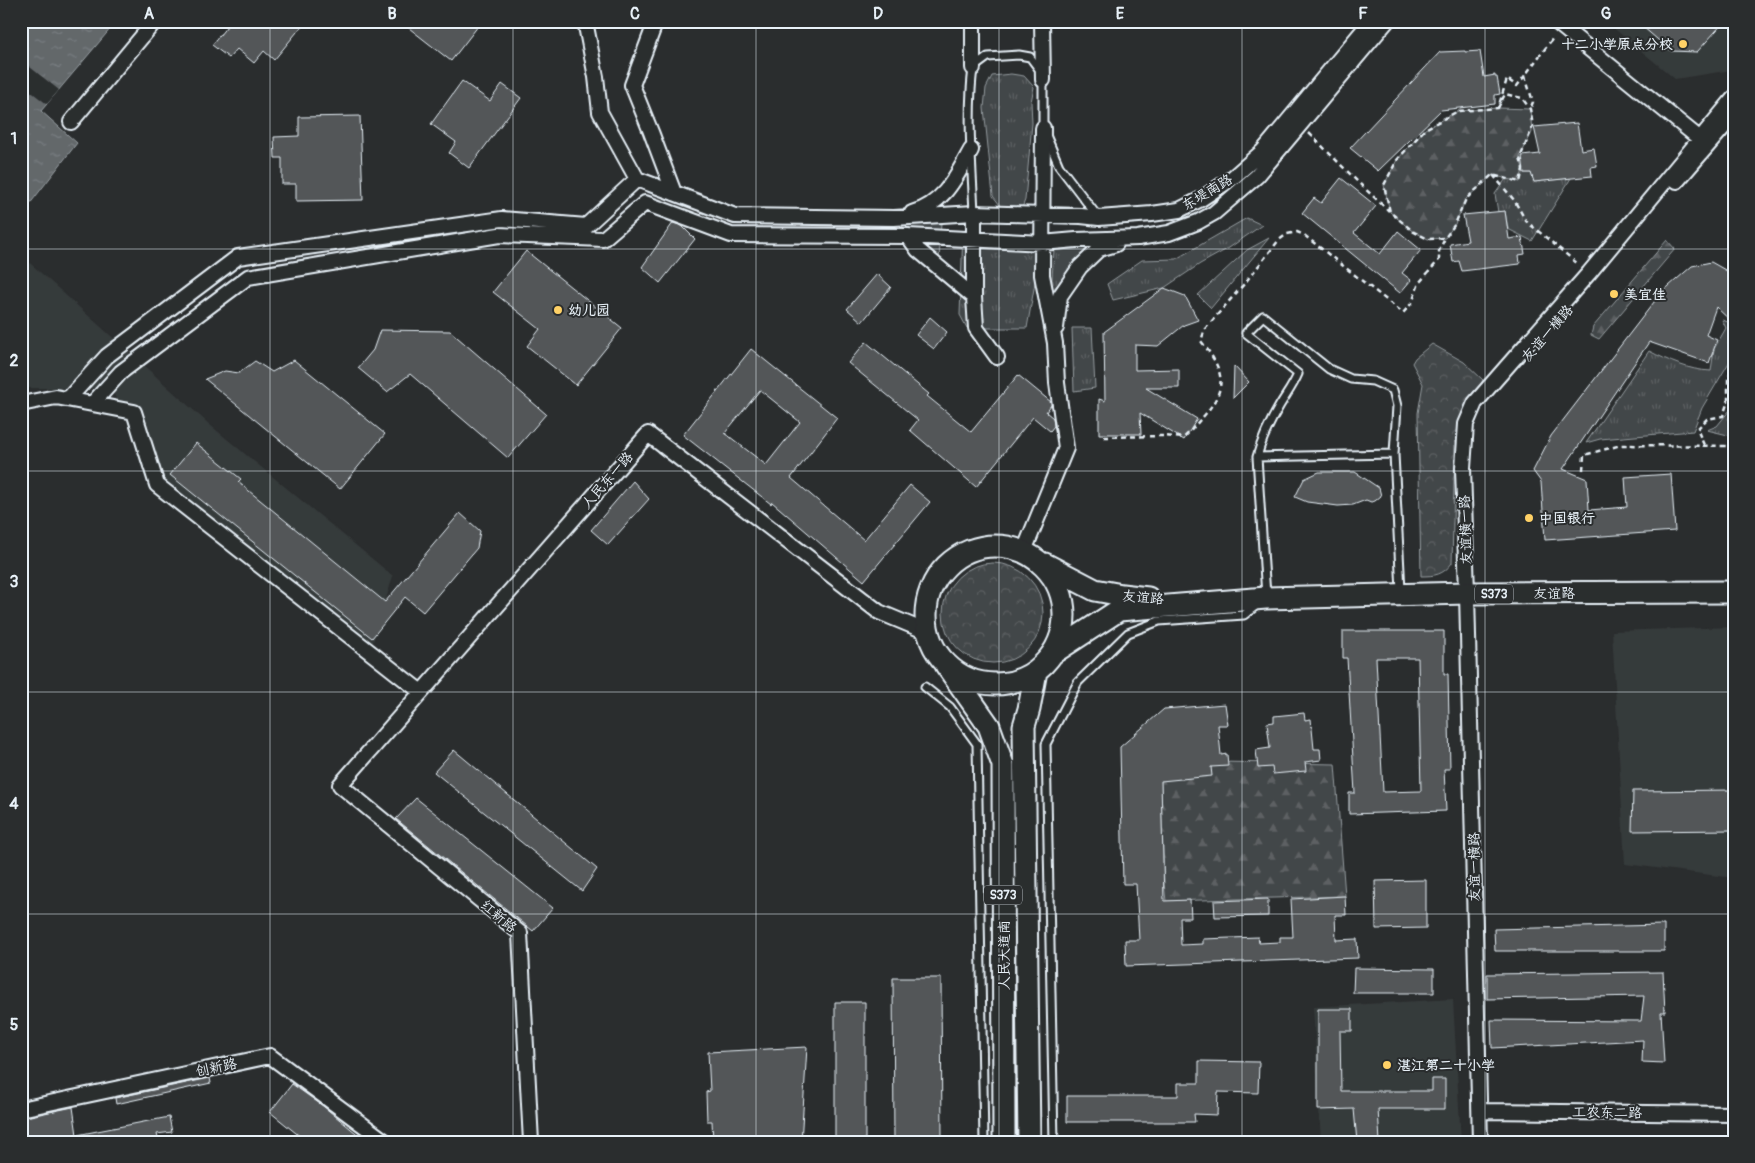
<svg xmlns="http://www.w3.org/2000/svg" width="1755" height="1163" font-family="Pangolin,'LXGW WenKai TC',sans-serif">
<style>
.built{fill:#363a3b}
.grass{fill:url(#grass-tufts);stroke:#959ca0}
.forest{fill:url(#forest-firs);stroke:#959ca0}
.park{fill:url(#park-crowns);stroke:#959ca0}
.water{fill:url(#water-ripples);stroke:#989fa3}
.pier{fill:#2a2d2e}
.building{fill:#535759;stroke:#e8f1f8;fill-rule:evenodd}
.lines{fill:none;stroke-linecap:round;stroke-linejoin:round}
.service-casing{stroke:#e8f1f8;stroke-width:11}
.minor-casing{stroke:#e8f1f8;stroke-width:18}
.primary-casing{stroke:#e8f1f8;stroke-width:25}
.path{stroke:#e8f1f8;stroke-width:2.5;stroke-dasharray:5 4;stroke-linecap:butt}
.service{stroke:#2a2d2e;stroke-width:7}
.minor{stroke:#2a2d2e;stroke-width:14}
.primary{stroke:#2a2d2e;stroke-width:21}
.grid{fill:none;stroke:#e8f1f8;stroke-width:1;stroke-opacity:0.55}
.poi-dot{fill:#ffd166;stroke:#2a2d2e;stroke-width:2}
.labels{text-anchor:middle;stroke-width:4;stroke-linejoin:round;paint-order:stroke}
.shield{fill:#2a2d2e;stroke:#afb6bb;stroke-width:1}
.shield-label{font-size:12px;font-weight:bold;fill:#e8f1f8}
.poi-label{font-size:14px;font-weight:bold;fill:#e8f1f8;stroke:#2a2d2e;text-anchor:start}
.street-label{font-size:14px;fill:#e8f1f8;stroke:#2a2d2e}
.neatline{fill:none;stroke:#e8f1f8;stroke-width:2}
.grid-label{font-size:16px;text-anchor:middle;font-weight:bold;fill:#e8f1f8}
</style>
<defs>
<pattern id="grass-tufts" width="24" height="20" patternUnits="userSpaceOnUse" patternTransform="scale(1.25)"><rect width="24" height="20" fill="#424648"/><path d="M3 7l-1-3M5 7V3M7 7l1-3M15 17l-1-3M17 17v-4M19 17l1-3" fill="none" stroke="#5d6163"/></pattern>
<pattern id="forest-firs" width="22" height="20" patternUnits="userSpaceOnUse" patternTransform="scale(1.25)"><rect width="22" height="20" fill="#424648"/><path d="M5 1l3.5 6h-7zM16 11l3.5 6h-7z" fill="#5d6163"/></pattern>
<pattern id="park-crowns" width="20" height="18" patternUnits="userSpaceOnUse" patternTransform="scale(1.25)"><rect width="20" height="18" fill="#424648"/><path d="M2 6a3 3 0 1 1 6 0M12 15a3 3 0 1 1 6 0" fill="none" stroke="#5d6163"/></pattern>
<pattern id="water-ripples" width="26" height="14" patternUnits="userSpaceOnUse" patternTransform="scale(1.25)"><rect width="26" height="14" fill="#63686b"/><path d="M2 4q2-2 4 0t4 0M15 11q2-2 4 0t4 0" fill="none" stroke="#797e81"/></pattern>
</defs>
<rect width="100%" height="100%" fill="#2a2d2e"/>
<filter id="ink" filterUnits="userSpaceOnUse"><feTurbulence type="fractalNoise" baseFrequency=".02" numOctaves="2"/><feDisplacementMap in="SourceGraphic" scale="10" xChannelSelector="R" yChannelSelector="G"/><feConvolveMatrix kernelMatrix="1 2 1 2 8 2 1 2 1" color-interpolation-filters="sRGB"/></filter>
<g filter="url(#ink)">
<path class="built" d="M 1605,21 L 1734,21 L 1734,67 L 1732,70 L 1675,79 Z
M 21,255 L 210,425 L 393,576 L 371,649 L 167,485 L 110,388 L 21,388 Z
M 1734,627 L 1734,878 L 1625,864 L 1612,631 Z
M 1453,999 L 1461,1142 L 1321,1142 L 1313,1007 Z"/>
<path class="grass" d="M 1011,74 L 1024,76 L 1034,87 L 1031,102 L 1032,123 L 1025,200 L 1022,208 L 1003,209 L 993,196 L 984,108 L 986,88 L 992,76 Z
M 1513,169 L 1524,173 L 1531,173 L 1534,182 L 1571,178 L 1532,241 L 1508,229 L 1505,211 L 1498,212 L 1495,194 Z
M 894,218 L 941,222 L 939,263 Z
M 1247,218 L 1262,225 L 1229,248 L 1200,264 L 1164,288 L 1113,300 L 1107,284 L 1142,260 L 1176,259 Z
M 963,231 L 1042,243 L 1027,328 L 967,328 L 960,315 Z
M 1269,238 L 1211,308 L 1198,295 L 1247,250 Z
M 1095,241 L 1051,292 L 1054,250 Z
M 1722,320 L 1734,324 L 1734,354 L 1702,408 L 1693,431 L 1600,439 L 1586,443 L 1649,351 C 1669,361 1688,370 1711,371 L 1714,349 L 1726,328 Z
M 1072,328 L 1092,328 L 1095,388 L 1074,391 Z
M 1734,405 L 1734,435 L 1728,435 L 1707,430 L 1717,426 Z"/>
<path class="forest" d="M 1498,108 L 1530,109 L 1532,132 L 1520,157 L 1523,169 L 1520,182 L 1492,175 L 1466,199 L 1455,224 L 1445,238 L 1428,239 L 1411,230 L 1390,212 L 1384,185 L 1397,160 L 1425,129 L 1458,111 Z
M 1667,240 L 1675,249 L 1599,339 L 1591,335 L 1593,327 Z
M 1160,761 L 1335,764 L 1345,896 L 1166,901 L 1164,883 Z"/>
<path class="park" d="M 1432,344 L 1464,362 L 1483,380 L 1459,426 L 1455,443 L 1452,563 C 1443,575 1435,576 1421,576 L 1418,413 L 1423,384 L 1412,363 L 1415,358 Z
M943 613a50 50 0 1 1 100 0a50 50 0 1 1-100 0Z"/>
<path class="water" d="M 21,21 L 117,21 L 41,111 L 77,143 L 22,214 Z"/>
<path class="pier" d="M 21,60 L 59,90 L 47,104 L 21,84 Z"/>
<path class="building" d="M 231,21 L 306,21 L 274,60 L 264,51 L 254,63 L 237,49 L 229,58 L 212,45 Z
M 400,21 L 482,21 L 451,61 Z
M 1636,21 L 1678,21 L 1685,27 L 1690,21 L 1725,21 L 1697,52 L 1671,51 Z
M 1465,51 L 1465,52 L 1480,51 L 1484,77 L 1495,75 L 1495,77 L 1497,77 L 1500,94 L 1495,95 L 1495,104 L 1441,110 L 1378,171 L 1350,148 L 1440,52 Z
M 462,81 L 490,101 L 502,84 L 521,98 L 469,168 L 449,153 L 456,142 L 431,124 Z
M 360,116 L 363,200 L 296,201 L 296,184 L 282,184 L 282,158 L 275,158 L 274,137 L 299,136 L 299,117 Z
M 1577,123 L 1581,150 L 1594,148 L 1597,166 L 1591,167 L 1592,176 L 1534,182 L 1531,173 L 1524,173 L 1522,156 L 1540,154 L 1534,127 Z
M 1341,178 L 1376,206 L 1354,233 L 1380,254 L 1398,231 L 1421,250 L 1402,273 L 1411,280 L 1400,293 L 1302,213 L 1314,198 L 1321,203 Z
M 1505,211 L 1509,239 L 1522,237 L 1525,254 L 1519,255 L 1520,264 L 1462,271 L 1459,261 L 1453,262 L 1450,244 L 1468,241 L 1463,215 Z
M 673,223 L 682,226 L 695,239 L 660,283 L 642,267 Z
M 526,251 L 622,328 L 576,385 L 527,346 L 540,329 L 493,292 Z
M 1711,262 L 1734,275 L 1734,324 L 1716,307 L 1706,335 L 1717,340 L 1709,363 L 1649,342 L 1563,469 L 1587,479 L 1589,510 L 1627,507 L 1625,477 L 1671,474 L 1675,531 L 1545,540 L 1541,482 L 1533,471 L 1551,436 L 1661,293 L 1692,266 Z
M 877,274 L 891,287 L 862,322 L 847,309 Z
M 1164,288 L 1185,296 L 1198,320 L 1184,325 L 1158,346 L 1135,345 L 1135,370 L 1179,369 L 1179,388 L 1146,388 L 1197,419 L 1184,440 L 1140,413 L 1141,434 L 1099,434 L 1099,399 L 1105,401 L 1104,332 Z
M 930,317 L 947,332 L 934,349 L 916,335 Z
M 380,330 L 450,331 L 546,414 L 508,458 L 410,374 L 387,392 L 358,368 L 373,350 Z
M 866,342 L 929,394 L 927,396 L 971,432 L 1018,375 L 1051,402 L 1051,405 L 1046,412 L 1053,418 L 1054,426 L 1050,431 L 1033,417 L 976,487 L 910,430 L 918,420 L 848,363 Z
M 751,349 L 837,418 L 791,478 L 864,540 L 910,485 L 930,502 L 864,581 L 772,502 L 771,504 L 683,435 ZM 760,390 L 800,422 L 766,465 L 725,433 Z
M 294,360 L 385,434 L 340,489 L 205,379 L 225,371 L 239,373 L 255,361 L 272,372 Z
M 1234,366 L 1249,382 L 1233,398 Z
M 196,443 L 241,479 L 238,482 L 385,602 L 460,513 L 480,531 L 477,548 L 423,612 L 405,597 L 372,638 L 170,475 Z
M 1319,472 L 1355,472 L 1379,488 L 1381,496 L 1375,501 L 1371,502 L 1366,500 L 1353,505 L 1338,506 L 1307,502 L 1295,497 L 1304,479 Z
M 633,481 L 649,499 L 608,545 L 591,530 Z
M 1343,631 L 1444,631 L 1444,674 L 1448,674 L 1450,769 L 1444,769 L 1446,811 L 1349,814 L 1349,793 L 1355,793 L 1347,658 L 1343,658 ZM 1376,658 L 1418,658 L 1421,791 L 1383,792 Z
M 1225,704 L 1228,725 L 1218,725 L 1221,755 L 1227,754 L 1228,766 L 1211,767 L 1212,776 L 1161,781 L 1164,901 L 1190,900 L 1191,918 L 1180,918 L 1181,945 L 1203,944 L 1203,939 L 1258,937 L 1259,943 L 1280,942 L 1280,937 L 1293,937 L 1291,899 L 1345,896 L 1346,915 L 1335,915 L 1336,940 L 1357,939 L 1358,958 L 1126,966 L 1125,940 L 1139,940 L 1136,884 L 1123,884 L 1120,747 L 1164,709 Z
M 1304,713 L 1305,720 L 1311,719 L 1314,749 L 1320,749 L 1321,760 L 1305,762 L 1306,771 L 1273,774 L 1272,767 L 1258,768 L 1256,750 L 1270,748 L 1267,723 L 1274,722 L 1274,716 Z
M 454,750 L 597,869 L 582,891 L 434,772 Z
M 1734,790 L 1734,830 L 1632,831 L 1633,791 Z
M 416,798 L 553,908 L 533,931 L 396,819 Z
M 1426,880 L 1426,928 L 1376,929 L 1375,881 Z
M 1268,899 L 1268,916 L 1215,917 L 1214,901 Z
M 1664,925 L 1664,951 L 1495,951 L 1494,929 Z
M 1354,968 L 1434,969 L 1434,993 L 1353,993 Z
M 1663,972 L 1665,1012 L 1661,1012 L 1664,1063 L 1642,1062 L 1643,1040 L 1492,1048 L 1491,1020 L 1641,1021 L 1644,996 L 1487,999 L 1487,974 Z
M 893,978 L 941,978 L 942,1142 L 894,1142 Z
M 835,1002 L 865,1002 L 865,1142 L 835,1142 Z
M 1318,1009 L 1352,1009 L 1352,1031 L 1340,1031 L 1341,1091 L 1432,1091 L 1432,1079 L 1445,1079 L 1445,1109 L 1378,1109 L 1380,1142 L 1357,1142 L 1354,1109 L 1318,1110 Z
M 807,1047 L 801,1142 L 713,1142 L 712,1121 L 707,1121 L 706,1092 L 710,1091 L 708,1052 Z
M 1199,1061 L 1259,1062 L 1258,1093 L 1218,1092 L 1217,1115 L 1194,1114 L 1195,1122 L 1067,1122 L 1067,1096 L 1178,1096 L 1178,1083 L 1199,1083 Z
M 210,1078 L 211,1083 L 116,1104 L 115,1098 Z
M 292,1084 L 323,1106 L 367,1142 L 307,1142 L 270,1112 Z
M 73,1107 L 77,1135 L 169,1117 L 172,1132 L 157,1134 L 159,1142 L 21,1142 L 21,1118 Z"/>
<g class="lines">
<defs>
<path id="service" d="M 1043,80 L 1043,128 L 1059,166 L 1098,217
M 974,213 C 972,165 967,116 973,68 L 988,57 L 1019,55 L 1030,57 L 1039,69
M 1257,457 C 1262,438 1270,422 1280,405 C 1286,395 1293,386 1298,374 L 1246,333 L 1263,316 L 1329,369 L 1351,379 L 1373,381 L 1393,390 L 1397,406 L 1394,454
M 1266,596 L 1257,457 L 1394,454 L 1401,591
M 925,687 L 950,707 L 977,744 L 984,1142
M 1054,1142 L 1046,744 L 1078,682 L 1128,633 L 1159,621 L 1244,615 L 1257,605"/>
<path id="minor" d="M 585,21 L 596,77 L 600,112 L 637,179
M 656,21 L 632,85 L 651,132 L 674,193
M 973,21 L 973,68
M 1042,21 L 1043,80
M 1555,21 L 1700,139
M 71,122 L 155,21
M 1677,181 L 1734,115
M 912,213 C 944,204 956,177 971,150
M 908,236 L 918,250 L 974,297 L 976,328 L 997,357
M 974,297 L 974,213
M 1056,328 L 1060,296 L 1080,267 L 1099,249 L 1116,244
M 69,398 L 107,356 L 238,257 L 502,219 L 586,226 L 637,179 L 735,216 L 894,218 L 974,213 L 1081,216 L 1099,218 L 1152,214 L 1179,210 L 1201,199 L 1231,179 L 1263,151 L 1371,21
M 93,403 L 121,372 L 248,277 L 499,235 L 603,239 L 645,203 L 731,235 L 908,236 L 1042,243 L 1076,240 L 1138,238 L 1169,233 L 1198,222 L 1214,213 L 1257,176 L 1387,21
M 21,404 L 56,397 L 134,412 L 157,485 L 421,692
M 1024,551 L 1066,448 L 1057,383 L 1055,343 L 1042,275 L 1043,128
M 21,1109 L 270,1056 L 386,1142
M 1480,1111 L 1734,1114
M 531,1142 L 520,933 L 340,785 L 648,434 L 879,612 L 927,632
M 1480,1142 L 1467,593 L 1463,468 L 1466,424 L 1475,403 L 1589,273 L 1734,98"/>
<path id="primary" d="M926 615a69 69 0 1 1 138 0a69 69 0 1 1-138 0Z
M 1045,564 L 1095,590 L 1122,595 L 1148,598
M 1053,653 L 1119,610 L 1266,598 L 1467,593 L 1734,592
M 946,665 L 989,726 L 1003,765 L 1004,1142
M 1029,1142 L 1024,726 L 1029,709 L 1036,671"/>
</defs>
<use href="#service" class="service-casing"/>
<use href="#minor" class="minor-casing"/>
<use href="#primary" class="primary-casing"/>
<path class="path" d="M 1525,76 L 1533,102 L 1530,109
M 1498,108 L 1505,94 L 1522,98 L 1530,109 L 1533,126 L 1520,158 L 1523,169 L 1520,182 L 1492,175 L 1466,199 L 1455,224 L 1445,238 L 1428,239 L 1414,232 L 1390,212 L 1384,185 L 1397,160 L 1425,129 L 1458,111 L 1498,108 L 1507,79 L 1517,86 L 1553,38
M 1309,133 L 1361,185 L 1389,211
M 1493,175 L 1514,200 L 1526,221 L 1578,264
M 1104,437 L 1164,436 L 1183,438 C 1190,433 1195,425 1201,419 C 1229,388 1225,372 1201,341 L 1205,329 L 1244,284 L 1279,240 L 1287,234 L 1297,232 L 1304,235 L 1403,313 L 1412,303 L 1419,283 L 1439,260 L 1439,251 L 1445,238
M 1704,445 L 1697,429 L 1707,419 L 1723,416 L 1728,401 L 1728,378 L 1734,364
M 1583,470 L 1584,455 L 1621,445 L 1734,446"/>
<use href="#service" class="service"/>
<use href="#minor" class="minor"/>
<use href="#primary" class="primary"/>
</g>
</g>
<path class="grid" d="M 270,21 L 270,1142M 513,21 L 513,1142M 756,21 L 756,1142M 999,21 L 999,1142M 1242,21 L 1242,1142M 1485,21 L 1485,1142M 21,249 L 1734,249M 21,471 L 1734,471M 21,692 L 1734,692M 21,914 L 1734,914"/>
<g class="poi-dot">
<circle cx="1683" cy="44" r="5"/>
<circle cx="1614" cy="294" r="5"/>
<circle cx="558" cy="310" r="5"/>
<circle cx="1529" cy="518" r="5"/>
<circle cx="1387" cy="1065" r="5"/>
</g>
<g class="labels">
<g class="shield">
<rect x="1475" y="584.5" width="38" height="19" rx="4"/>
<rect x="984" y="885.5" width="38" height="19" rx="4"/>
</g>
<g class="shield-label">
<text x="1494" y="598">S373</text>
<text x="1003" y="899">S373</text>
</g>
<g class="poi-label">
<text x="1673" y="49" text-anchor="end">十二小学原点分校</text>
<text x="1624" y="299">美宜佳</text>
<text x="568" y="315">幼儿园</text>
<text x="1539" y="523">中国银行</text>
<text x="1397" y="1070">湛江第二十小学</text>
</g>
<g class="street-label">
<text transform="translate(1207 192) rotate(-31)" y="5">东堤南路</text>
<text transform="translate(1547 333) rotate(-49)" y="5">友谊一横路</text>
<text transform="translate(607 480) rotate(-49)" y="5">人民东一路</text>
<text transform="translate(1465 530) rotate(-92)" y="5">友谊横一路</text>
<text x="1554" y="598">友谊路</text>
<text transform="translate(1143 597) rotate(5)" y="5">友谊路</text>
<text transform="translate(1474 867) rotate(-91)" y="5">友谊一横路</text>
<text transform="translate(499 916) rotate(40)" y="5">红新路</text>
<text transform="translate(1004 955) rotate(-90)" y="5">人民大道南</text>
<text transform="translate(216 1067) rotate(-12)" y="5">创新路</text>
<text transform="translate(1607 1112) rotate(1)" y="5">工农东二路</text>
</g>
</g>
<rect width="1755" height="1163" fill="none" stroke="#2a2d2e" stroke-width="55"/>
<rect x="28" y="28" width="1700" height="1108" class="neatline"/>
<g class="grid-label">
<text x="149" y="19">A</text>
<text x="392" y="19">B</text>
<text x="635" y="19">C</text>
<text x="878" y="19">D</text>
<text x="1120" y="19">E</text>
<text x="1363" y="19">F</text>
<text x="1606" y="19">G</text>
<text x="14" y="144">1</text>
<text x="14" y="366">2</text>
<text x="14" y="587">3</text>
<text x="14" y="809">4</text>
<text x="14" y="1030">5</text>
</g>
</svg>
